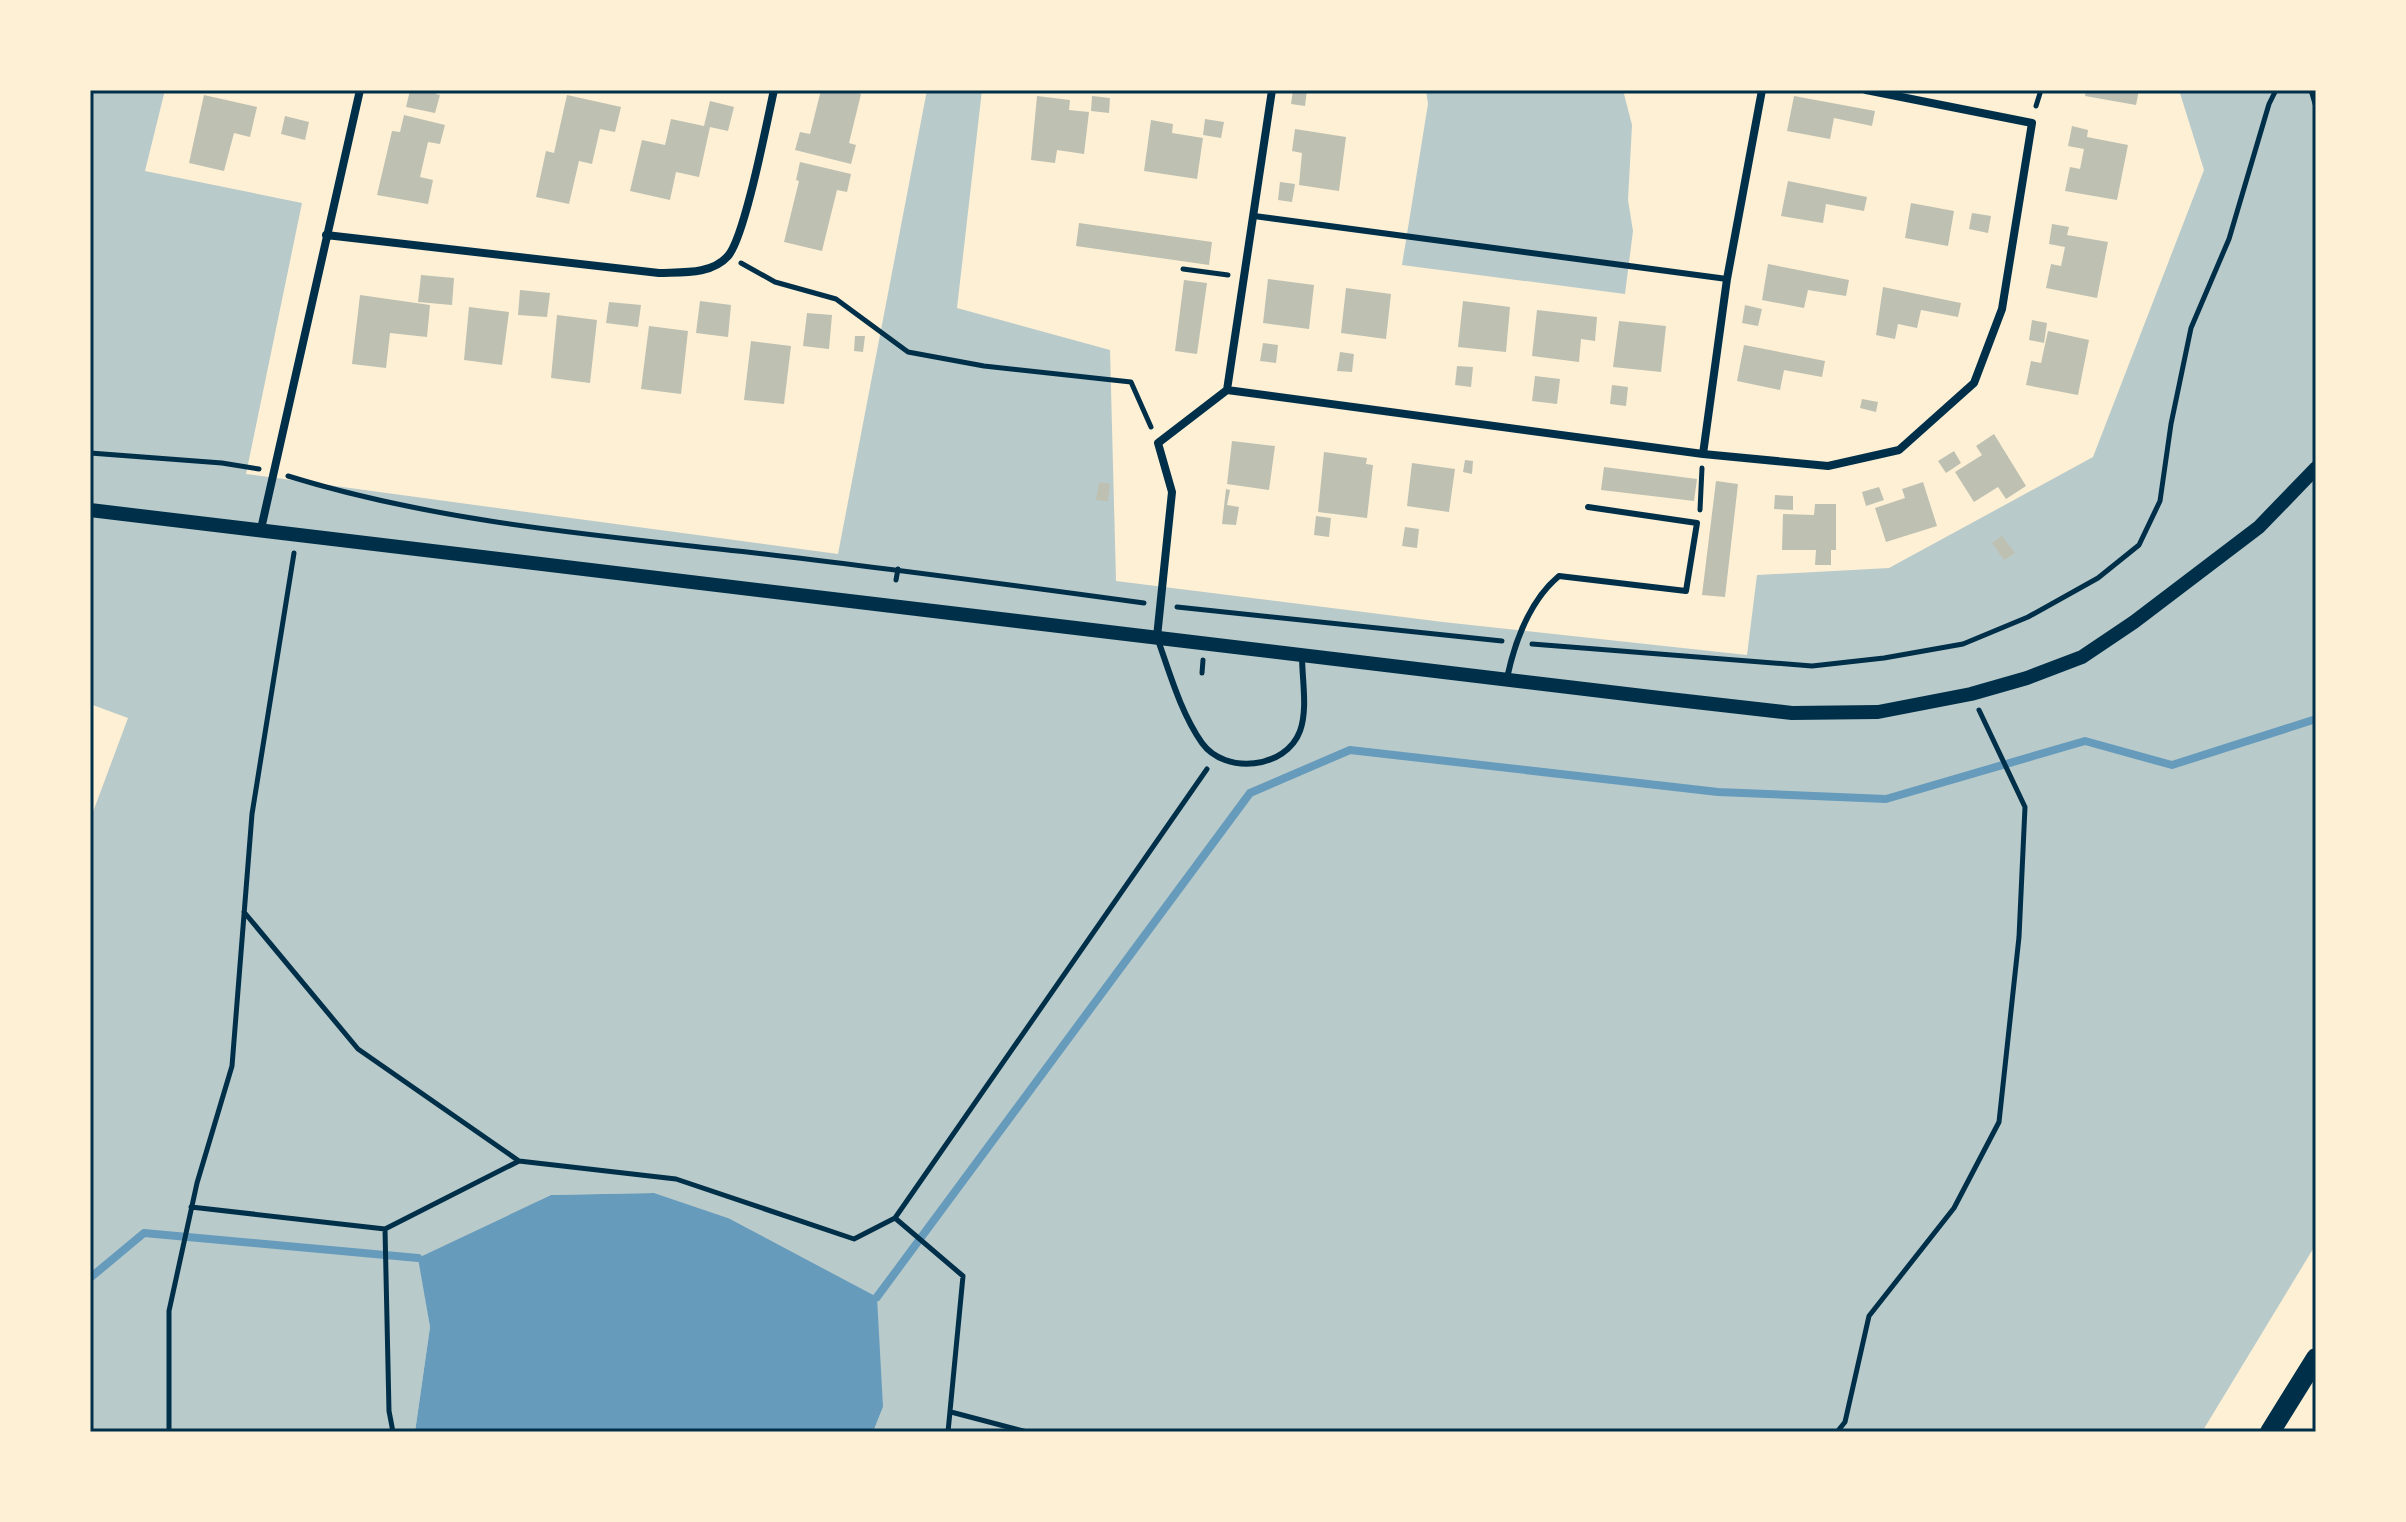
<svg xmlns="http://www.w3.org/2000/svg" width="2406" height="1522" font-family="Poppins,sans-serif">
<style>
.green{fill:#b9caca}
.water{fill:#669bbc}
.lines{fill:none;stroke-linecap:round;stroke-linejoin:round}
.stream{stroke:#669bbc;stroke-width:8}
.building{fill:#bec0b2}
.path{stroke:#003049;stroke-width:5}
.service{stroke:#003049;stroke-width:6}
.minor{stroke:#003049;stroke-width:8}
.tertiary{stroke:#003049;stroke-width:14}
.trunk{stroke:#003049;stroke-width:20}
.neatline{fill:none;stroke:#003049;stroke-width:3}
</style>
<rect width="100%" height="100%" fill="#fdf0d5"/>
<path class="green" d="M 90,90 L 165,90 L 145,171 L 302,203 L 246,474 L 838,554 L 927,90 L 982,90 L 957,308 L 1110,350 L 1116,581 L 1443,622 L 1747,655 L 1757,575 L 1889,568 L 2093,457 L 2204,170 L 2179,90 L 2316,90 L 2316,1244 L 2202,1432 L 873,1432 L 883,1407 L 728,1218 L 653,1193 L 551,1195 L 419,1258 L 430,1327 L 415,1432 L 90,1432 L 90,820 L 128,718 L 90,704 Z
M 1426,90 L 1623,90 L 1632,125 L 1628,200 L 1633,231 L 1625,294 L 1402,265 L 1428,104 Z"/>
<path class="water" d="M 654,1193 L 728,1218 L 877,1297 L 883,1407 L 873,1432 L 415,1432 L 430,1327 L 418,1258 L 551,1195 Z"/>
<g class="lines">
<path class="stream" d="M 90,1278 L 144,1233 L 418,1258
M 877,1297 L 1250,793 L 1350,750 L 1718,792 L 1886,799 L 2085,741 L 2172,765 L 2316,719"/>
</g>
<path class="building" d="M 410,90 L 437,90 L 436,94 L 440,95 L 435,113 L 406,107 Z
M 821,90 L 846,90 L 861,94 L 849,143 L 856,145 L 851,164 L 795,150 L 800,132 L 810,134 Z
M 1293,90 L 1307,90 L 1305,106 L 1291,104 Z
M 2086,90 L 2139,90 L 2136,105 L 2085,96 Z
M 204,95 L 257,107 L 250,137 L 234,133 L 224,171 L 189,163 Z
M 567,95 L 621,107 L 615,132 L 600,129 L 592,164 L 579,161 L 569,204 L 536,197 L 546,151 L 554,153 Z
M 1037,96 L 1070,100 L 1069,110 L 1089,112 L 1084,154 L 1057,150 L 1055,163 L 1031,160 Z
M 1092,96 L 1110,98 L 1109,113 L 1091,111 Z
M 1794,96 L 1875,111 L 1872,126 L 1834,118 L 1830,139 L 1787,131 Z
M 710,101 L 734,107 L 728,131 L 710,127 L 699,177 L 676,172 L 670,200 L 630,191 L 642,140 L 665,145 L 671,119 L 704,126 Z
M 404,115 L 445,125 L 440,144 L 428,142 L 420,177 L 433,180 L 428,204 L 377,195 L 392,131 L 400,132 Z
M 285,116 L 309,122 L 305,140 L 281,134 Z
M 1205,119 L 1224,122 L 1221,138 L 1203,135 Z
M 1151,120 L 1173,124 L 1172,133 L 1203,138 L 1197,179 L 1144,171 Z
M 2072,126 L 2088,130 L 2087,137 L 2128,145 L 2117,200 L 2065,191 L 2070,167 L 2080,169 L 2084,149 L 2068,146 Z
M 1295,129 L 1346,137 L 1339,191 L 1299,185 L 1302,153 L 1292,151 Z
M 800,162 L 851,174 L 847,192 L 837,190 L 822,251 L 784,242 L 799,181 L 796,180 Z
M 1788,181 L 1867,197 L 1864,211 L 1826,204 L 1823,223 L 1781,216 Z
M 1280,182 L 1295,184 L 1292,202 L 1278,200 Z
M 1911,203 L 1954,211 L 1948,246 L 1905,238 Z
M 1972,213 L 1991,216 L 1988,233 L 1969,229 Z
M 1079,223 L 1212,242 L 1209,265 L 1076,246 Z
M 2052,224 L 2069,227 L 2067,235 L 2108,242 L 2097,298 L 2046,288 L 2051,264 L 2061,266 L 2065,247 L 2049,244 Z
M 1768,264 L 1849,280 L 1846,296 L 1808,290 L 1804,308 L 1762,300 Z
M 421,275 L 454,278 L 452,305 L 418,302 Z
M 1268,279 L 1314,285 L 1309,329 L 1263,323 Z
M 1184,280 L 1207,283 L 1197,354 L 1175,351 Z
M 1883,287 L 1961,303 L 1958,317 L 1921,310 L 1917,328 L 1898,324 L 1895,339 L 1876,335 Z
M 1346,288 L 1391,294 L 1386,339 L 1341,333 Z
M 520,290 L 550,293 L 547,317 L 518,315 Z
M 360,295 L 430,305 L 427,337 L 390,333 L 386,368 L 352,364 Z
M 700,301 L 731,305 L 728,337 L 696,333 Z
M 1463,301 L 1510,307 L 1506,352 L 1458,347 Z
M 609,302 L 641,305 L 638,327 L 606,323 Z
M 1745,305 L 1762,309 L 1758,326 L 1742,323 Z
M 469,307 L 509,312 L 502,365 L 464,360 Z
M 1537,310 L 1597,317 L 1595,341 L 1581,339 L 1579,362 L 1532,356 Z
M 807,313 L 832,315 L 829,349 L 803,346 Z
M 557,315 L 597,320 L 590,383 L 551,378 Z
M 2032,320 L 2047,323 L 2044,343 L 2029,340 Z
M 1619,321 L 1666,326 L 1661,372 L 1613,367 Z
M 649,326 L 688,331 L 681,394 L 641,389 Z
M 2048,331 L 2089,340 L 2078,395 L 2026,385 L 2031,361 L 2041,363 Z
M 855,336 L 865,336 L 863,352 L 854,351 Z
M 751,341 L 791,346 L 784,404 L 744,400 Z
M 1263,343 L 1278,345 L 1276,363 L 1260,361 Z
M 1744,345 L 1825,361 L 1822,377 L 1784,370 L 1780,390 L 1737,381 Z
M 1340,352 L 1354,354 L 1352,372 L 1337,371 Z
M 1457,366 L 1473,367 L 1471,387 L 1455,385 Z
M 1535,376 L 1560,379 L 1557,404 L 1532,401 Z
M 1612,385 L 1628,387 L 1626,406 L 1610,404 Z
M 1862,399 L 1878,402 L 1876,412 L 1860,408 Z
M 1994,434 L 2026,486 L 2006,499 L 1998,487 L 1974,502 L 1955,472 L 1982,455 L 1976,446 Z
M 1232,441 L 1275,446 L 1269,490 L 1227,484 Z
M 1954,451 L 1961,463 L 1946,473 L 1938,461 Z
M 1324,452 L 1367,458 L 1366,464 L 1373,465 L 1367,518 L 1318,512 Z
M 1465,460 L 1473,461 L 1472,474 L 1463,472 Z
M 1412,463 L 1455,469 L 1449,512 L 1407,506 Z
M 1604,467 L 1697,479 L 1694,501 L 1601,490 Z
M 1716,481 L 1738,484 L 1725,597 L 1702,595 Z
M 1099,482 L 1110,484 L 1108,501 L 1096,500 Z
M 1923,482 L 1937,526 L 1886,542 L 1875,508 L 1905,498 L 1902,489 Z
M 1879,487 L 1884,500 L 1866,506 L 1862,492 Z
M 1226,489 L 1230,490 L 1227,505 L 1239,507 L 1236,525 L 1222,524 Z
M 1775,495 L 1793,496 L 1793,510 L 1774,509 Z
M 1815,504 L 1836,504 L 1836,550 L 1831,550 L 1831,565 L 1815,565 L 1816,550 L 1782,550 L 1783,514 L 1814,515 Z
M 1316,516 L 1331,518 L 1329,537 L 1314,535 Z
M 1405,527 L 1419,529 L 1417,548 L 1402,546 Z
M 2002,536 L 2015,553 L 2004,560 L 1992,543 Z"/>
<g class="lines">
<path class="path" d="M 2311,90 L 2316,107
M 2036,106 L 2041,90
M 741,263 L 775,282 L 836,299 L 908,352 L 984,366 L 1131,382 L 1151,427
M 1183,269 L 1228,275
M 90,453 L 222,463 L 259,469
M 288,476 C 437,522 593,535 747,552 C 880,567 1012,585 1144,603
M 1700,510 L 1702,468
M 896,580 L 898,569
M 1177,607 L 1502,641
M 1532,644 L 1812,666 L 1884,658 L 1963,644 L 2028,617 L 2098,578 L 2139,545 L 2160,501 L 2171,424 L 2191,328 L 2229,239 L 2269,104 L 2276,90
M 1202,673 L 1203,660
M 244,912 L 358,1049 L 519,1161
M 191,1207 L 385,1229 L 519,1161 L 676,1179 L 854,1239 L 895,1218 L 1207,769
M 895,1218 L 963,1276 L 948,1432
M 385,1229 L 389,1411 L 393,1432
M 951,1412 L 1027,1432
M 169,1432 L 169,1311 L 197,1183 L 232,1066 L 252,814 L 294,553
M 1837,1432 L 1845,1422 L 1869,1316 L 1954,1208 L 1999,1122 L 2019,937 L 2025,807 L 1979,710"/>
<path class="service" d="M 1254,216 L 1727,279
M 1158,640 C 1170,674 1181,713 1202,743 C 1225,775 1286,769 1300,731 C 1308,709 1302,679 1302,656
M 1507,678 C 1515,641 1529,601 1559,576 L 1686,591 L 1697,523 L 1588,507"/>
<path class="minor" d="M 1272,90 L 1227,390 L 1703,454 L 1828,466 L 1899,450 L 1974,383 L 2002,309 L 2032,123 L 1866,90
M 326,235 L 659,273 C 682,272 711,275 728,256 C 745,237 767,121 774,90
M 1703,454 L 1727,279 L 1762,90
M 261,529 L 360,90
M 1157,637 L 1172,492 L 1158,443 L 1227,390"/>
<path class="tertiary" d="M 90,510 L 1660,698 L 1792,713 L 1878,712 L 1971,694 L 2027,678 L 2082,657 L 2134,622 L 2259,527 L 2316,468"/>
<path class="trunk" d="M 2270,1432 L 2316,1358"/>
</g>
<rect width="2406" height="1522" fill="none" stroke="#fdf0d5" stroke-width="184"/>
<rect x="92" y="92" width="2222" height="1338" class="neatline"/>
</svg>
